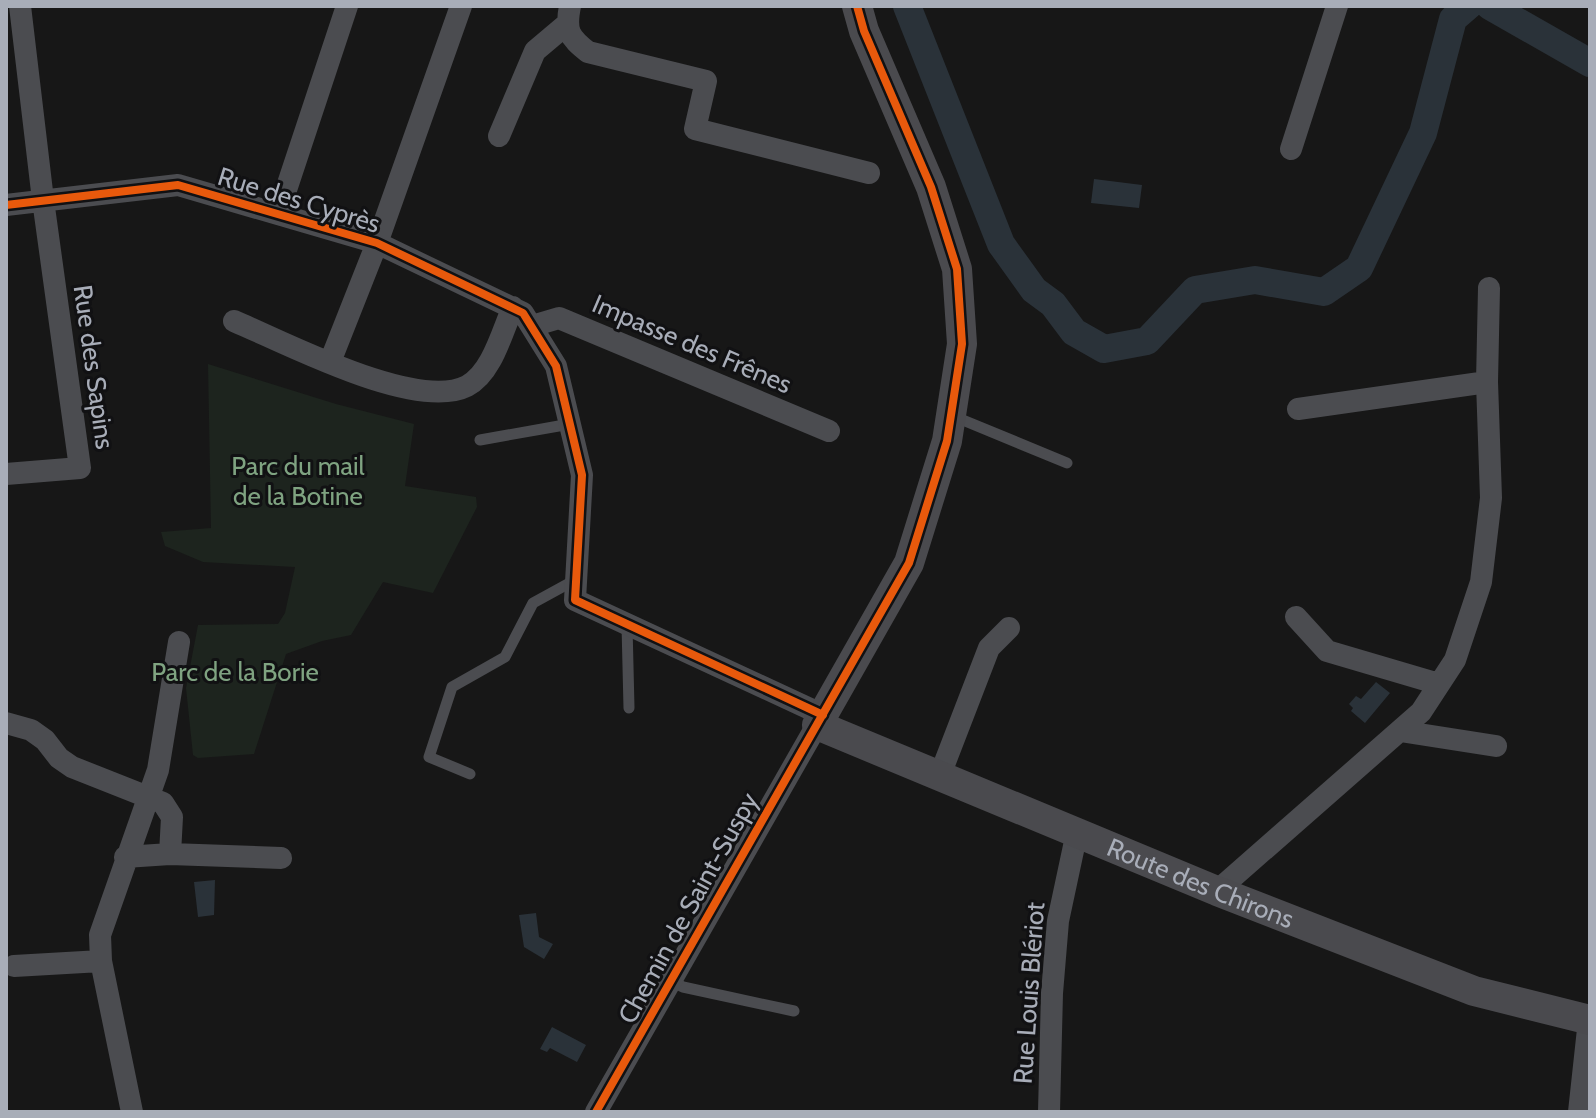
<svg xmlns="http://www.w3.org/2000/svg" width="1596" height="1118" font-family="Cabin,sans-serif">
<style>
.green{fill:#1d241e}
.water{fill:#2a3239}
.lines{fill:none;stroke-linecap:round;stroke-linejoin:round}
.canal{stroke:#2a3239;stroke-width:28}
.lane{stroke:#4b4c50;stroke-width:11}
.street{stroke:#4b4c50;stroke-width:22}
.secondary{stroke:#4a4a4e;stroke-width:30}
.cycleway-casing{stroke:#111113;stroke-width:13}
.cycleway{stroke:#e8590c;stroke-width:8}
.labels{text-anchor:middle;stroke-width:6;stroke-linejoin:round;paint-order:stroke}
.street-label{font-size:26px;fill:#a8adb8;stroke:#111113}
.park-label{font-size:26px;fill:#7fa381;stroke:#111113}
</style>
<rect width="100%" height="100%" fill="#171717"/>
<path class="green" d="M 208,364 L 336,404 L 414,424 L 405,486 L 476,497 L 477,507 L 433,593 L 383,582 L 351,635 L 322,641 L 286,654 L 254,754 L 198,758 L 193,755 L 186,688 L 198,625 L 278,624 L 285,613 L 295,567 L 203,562 L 165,546 L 161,532 L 211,528 Z"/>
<path class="water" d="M 1094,179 L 1142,185 L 1139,208 L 1091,203 Z
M 1376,682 L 1390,693 L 1365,723 L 1351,711 L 1353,708 L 1349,704 L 1356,696 L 1361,699 Z
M 215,880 L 214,915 L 198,917 L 194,882 Z
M 536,913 L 539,937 L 553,944 L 544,959 L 524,947 L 519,915 Z
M 552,1027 L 586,1045 L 577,1062 L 550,1048 L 547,1052 L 540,1049 Z"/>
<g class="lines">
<path class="canal" d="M 907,6 L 1001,244 L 1034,290 L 1053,304 L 1074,332 L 1104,349 L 1147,341 L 1195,290 L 1255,280 L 1324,292 L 1359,268 L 1423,133 L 1453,19 L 1468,6
M 1490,6 L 1590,63"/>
<path class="lane" d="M 953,416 L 1067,463
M 480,440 L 570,424
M 627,625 L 629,708
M 470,774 L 429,757 L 452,687 L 505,657 L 533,603 L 575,580
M 671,981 L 683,987 L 794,1011"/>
<path class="street" d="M 570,6 C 565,31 569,37 588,52 L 706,81 L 695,129 L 869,173
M 499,136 L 535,51 L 567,24
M 1291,149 L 1337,6
M 6,205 L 178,185 L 377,243 L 523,313 L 556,366 L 582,475 L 575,600 L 823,715
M 278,214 L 347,6
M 234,321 C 284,342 416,412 467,386 C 492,373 502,332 513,307
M 532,326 L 559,318 L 829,431
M 330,362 L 377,243 L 461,6
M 1487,382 L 1489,288
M 6,474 L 80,468 L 43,200 L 20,6
M 1296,617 L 1327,651 L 1439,684
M 6,723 L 31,730 L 45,740 L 59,758 L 72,767 L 163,803 L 172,817 L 170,854
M 1400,731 L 1496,746
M 940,775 L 989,648 L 1009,628
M 125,857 L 170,854 L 281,858
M 1217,891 L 1421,712 L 1455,660 L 1481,582 L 1491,498 L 1487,382 L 1298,409
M 14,966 L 101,961
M 132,1112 L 101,961 L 100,935 L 158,770 L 179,642
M 596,1112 L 817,725
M 1049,1112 L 1052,993 L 1058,921 L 1077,832
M 1579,1112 L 1589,1020"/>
<path class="secondary" id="s1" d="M 857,6 L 864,31 L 931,187 L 957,269 L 962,344 L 947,441 L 909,563 L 817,725 L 1217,891 L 1474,991 L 1590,1020"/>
<defs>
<path id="cycleway" d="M 6,205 L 178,185 L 377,243 L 523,313 L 556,366 L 582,475 L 575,600 L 823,715
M 596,1112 L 909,563 L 947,441 L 962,344 L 957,269 L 931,187 L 864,31 L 857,6"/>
</defs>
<use href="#cycleway" class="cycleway-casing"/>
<use href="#cycleway" class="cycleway"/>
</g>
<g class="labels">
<g class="street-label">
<text transform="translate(299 200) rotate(17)" y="9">Rue des Cyprès</text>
<text transform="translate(692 344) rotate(23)" y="9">Impasse des Frênes</text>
<text transform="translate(94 367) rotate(82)" y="9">Rue des Sapins</text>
<text dy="9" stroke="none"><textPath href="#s1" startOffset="1184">Route des Chirons</textPath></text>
<text transform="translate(688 908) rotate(-61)" y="9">Chemin de Saint-Suspy</text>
<text transform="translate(1029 993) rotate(-86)" y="9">Rue Louis Blériot</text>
</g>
<g class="park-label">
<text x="298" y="475">Parc du mail<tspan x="298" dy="30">de la Botine</tspan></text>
<text x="235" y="681">Parc de la Borie</text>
</g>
</g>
<rect width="1596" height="1118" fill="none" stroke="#a8adb8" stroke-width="16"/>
</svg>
